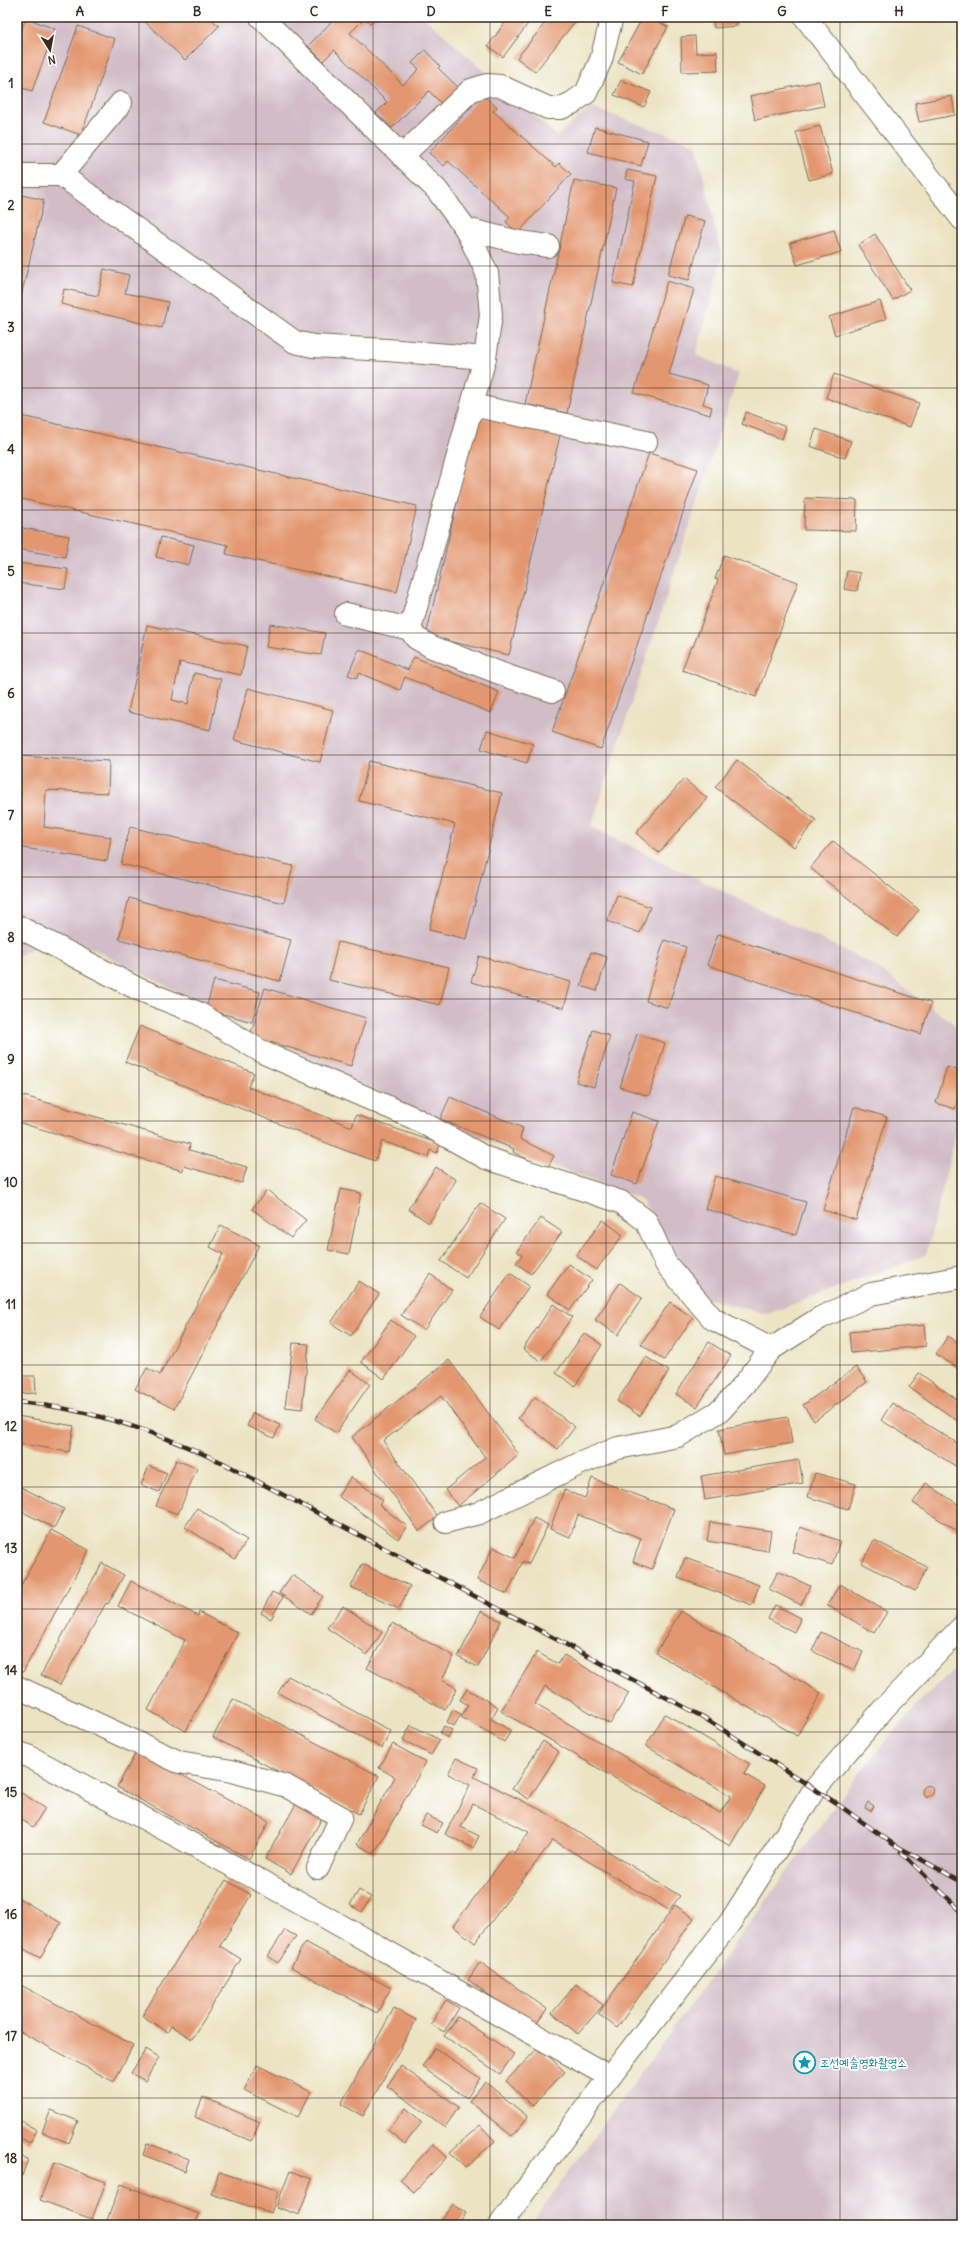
<svg xmlns="http://www.w3.org/2000/svg" width="979" height="2242" font-family="Delius,'Poor Story',sans-serif">
<style>
.industrial{fill:#d2bdc7}
.building{fill:#e3976f}
.lines{fill:none;stroke-linecap:round;stroke-linejoin:round}
.minor-casing{stroke:#796b57;stroke-width:24}
.minor{stroke:#fff;stroke-width:22}
.rail-casing{stroke:#3b2a1e;stroke-width:4.5}
.rail{stroke:#fff;stroke-width:3;stroke-dasharray:9;stroke-linecap:butt}
.grid{fill:none;stroke:#3b2a1e;stroke-width:1;stroke-opacity:0.55}
.labels{text-anchor:middle;stroke-width:3.5;stroke-linejoin:round;paint-order:stroke}
.culture-label{font-size:12px;fill:#0d838f;stroke:#fff;text-anchor:start}
.neatline{fill:none;stroke:#3b2a1e;stroke-width:1.5}
.grid-label{font-size:13px;text-anchor:middle;font-weight:bold;fill:#3b2a1e}
</style>
<rect width="100%" height="100%" fill="#fff"/>
<filter id="ink" filterUnits="userSpaceOnUse"><feTurbulence type="fractalNoise" baseFrequency=".025" numOctaves="2"/><feDisplacementMap in="SourceGraphic" scale="8" xChannelSelector="R" yChannelSelector="G"/><feConvolveMatrix kernelMatrix="1 2 1 2 8 2 1 2 1" color-interpolation-filters="sRGB"/></filter>
<filter id="wash" filterUnits="userSpaceOnUse"><feTurbulence type="fractalNoise" baseFrequency=".012" numOctaves="4" result="noise"/><feDisplacementMap in="SourceGraphic" scale="16" xChannelSelector="R" yChannelSelector="G"/><feGaussianBlur stdDeviation="0.9" result="paint"/><feColorMatrix in="noise" values="0 0 0 0 0 0 0 0 0 0 0 0 0 0 0 0 0 1.4 0 .05"/><feComposite in="paint" operator="in"/></filter>
<g filter="url(#wash)">
<rect width="100%" height="100%" fill="#ebe3c2"/>
<path class="industrial" d="M 17,17 L 424,17 L 557,136 L 589,107 L 696,144 L 722,257 L 696,355 L 739,374 L 591,827 L 872,964 L 962,1030 L 962,1108 L 926,1255 L 767,1314 L 703,1298 L 642,1200 L 430,1118 L 61,933 L 17,957 Z
M 962,1662 L 962,2225 L 530,2225 L 858,1774 L 920,1701 Z"/>
<g id="blocks">
<path class="building" d="M 140,17 L 209,17 L 219,26 L 185,60 Z
M 336,17 L 376,17 L 370,23 L 365,18 L 350,33 L 403,85 L 419,69 L 412,63 L 425,50 L 440,66 L 438,68 L 461,90 L 445,107 L 429,91 L 392,128 L 376,113 L 387,102 L 334,50 L 323,61 L 308,46 Z
M 509,17 L 533,17 L 503,57 L 488,46 Z
M 550,17 L 574,17 L 577,19 L 535,72 L 517,58 Z
M 643,17 L 649,17 L 668,27 L 642,74 L 618,62 Z
M 713,17 L 736,17 L 737,26 L 714,28 Z
M 26,18 L 55,29 L 32,91 L 17,86 L 17,41 Z
M 78,26 L 115,39 L 81,135 L 44,122 Z
M 695,36 L 696,53 L 717,52 L 718,71 L 682,72 L 681,37 Z
M 621,80 L 651,92 L 644,107 L 614,95 Z
M 819,81 L 824,106 L 755,120 L 750,96 Z
M 482,95 L 497,107 L 493,111 L 556,167 L 559,163 L 571,174 L 518,233 L 506,222 L 510,217 L 448,161 L 444,166 L 429,153 Z
M 952,96 L 955,115 L 919,122 L 915,103 Z
M 820,126 L 833,174 L 809,180 L 796,132 Z
M 595,127 L 648,141 L 641,166 L 588,152 Z
M 627,170 L 657,176 L 633,287 L 613,283 L 635,181 L 625,179 Z
M 574,180 L 616,188 L 567,413 L 525,404 Z
M 17,194 L 44,200 L 18,309 L 17,309 Z
M 685,216 L 705,221 L 689,280 L 668,275 Z
M 834,230 L 841,252 L 797,265 L 790,243 Z
M 875,234 L 910,290 L 893,300 L 858,245 Z
M 104,269 L 129,275 L 125,293 L 168,302 L 162,328 L 61,304 L 64,289 L 98,296 Z
M 667,281 L 694,289 L 669,374 L 708,385 L 703,404 L 712,407 L 710,415 L 634,393 Z
M 880,301 L 886,319 L 835,335 L 829,317 Z
M 834,374 L 919,403 L 910,427 L 826,398 Z
M 746,412 L 786,427 L 782,439 L 742,424 Z
M 17,415 L 417,506 L 397,592 L 226,554 L 228,545 L 17,498 Z
M 477,416 L 560,435 L 509,655 L 426,636 Z
M 816,429 L 851,441 L 845,458 L 810,446 Z
M 649,453 L 698,469 L 601,749 L 552,732 Z
M 805,498 L 857,500 L 856,531 L 804,530 Z
M 17,527 L 69,536 L 65,557 L 17,549 Z
M 161,537 L 194,545 L 189,565 L 156,557 Z
M 724,555 L 798,582 L 756,697 L 682,670 L 691,646 L 693,647 L 718,580 L 715,579 Z
M 17,563 L 68,569 L 65,589 L 17,583 Z
M 847,571 L 860,573 L 857,591 L 844,589 Z
M 270,624 L 325,633 L 321,655 L 266,647 Z
M 147,625 L 247,646 L 241,675 L 180,662 L 172,700 L 188,704 L 194,673 L 221,679 L 210,730 L 128,712 Z
M 359,649 L 408,670 L 414,657 L 499,692 L 491,713 L 405,677 L 400,690 L 359,673 L 357,678 L 348,675 Z
M 248,688 L 333,710 L 320,762 L 234,740 Z
M 487,730 L 533,744 L 527,763 L 481,749 Z
M 17,756 L 109,761 L 108,793 L 46,790 L 44,827 L 111,837 L 107,861 L 17,847 Z
M 737,760 L 816,820 L 794,847 L 715,787 Z
M 369,761 L 502,793 L 466,939 L 429,930 L 455,824 L 359,801 Z
M 684,779 L 707,798 L 659,853 L 636,833 Z
M 130,827 L 293,866 L 284,903 L 121,864 Z
M 833,841 L 919,910 L 897,937 L 810,868 Z
M 617,895 L 650,907 L 640,933 L 607,921 Z
M 129,898 L 291,940 L 280,981 L 119,939 Z
M 718,934 L 931,1003 L 921,1034 L 707,965 Z
M 664,940 L 686,947 L 668,1008 L 646,1001 Z
M 338,942 L 449,967 L 440,1005 L 329,980 Z
M 591,952 L 607,957 L 597,991 L 581,986 Z
M 479,956 L 571,982 L 564,1008 L 471,982 Z
M 214,980 L 260,992 L 252,1022 L 206,1009 Z
M 265,988 L 366,1018 L 351,1066 L 250,1036 Z
M 140,1026 L 254,1073 L 248,1087 L 352,1127 L 356,1115 L 440,1144 L 437,1153 L 430,1150 L 428,1157 L 382,1141 L 375,1161 L 344,1150 L 125,1062 Z
M 593,1030 L 610,1036 L 594,1087 L 576,1082 Z
M 637,1034 L 665,1043 L 649,1096 L 620,1087 Z
M 947,1067 L 962,1072 L 962,1087 L 955,1109 L 936,1103 Z
M 17,1094 L 190,1144 L 189,1150 L 247,1167 L 242,1183 L 184,1166 L 183,1171 L 17,1122 Z
M 450,1097 L 523,1128 L 520,1139 L 554,1156 L 547,1169 L 513,1152 L 514,1149 L 440,1119 Z
M 854,1107 L 887,1117 L 856,1220 L 823,1210 Z
M 632,1112 L 659,1121 L 637,1184 L 611,1175 Z
M 436,1167 L 456,1180 L 429,1223 L 408,1209 Z
M 715,1176 L 806,1202 L 796,1235 L 705,1209 Z
M 341,1189 L 361,1193 L 349,1254 L 328,1250 Z
M 267,1190 L 306,1220 L 291,1238 L 252,1209 Z
M 480,1203 L 505,1219 L 466,1278 L 441,1261 Z
M 541,1218 L 562,1232 L 531,1274 L 516,1263 L 522,1255 L 517,1251 Z
M 603,1220 L 623,1235 L 596,1270 L 576,1255 Z
M 221,1225 L 259,1245 L 174,1409 L 135,1389 L 147,1368 L 160,1375 L 223,1254 L 210,1247 Z
M 569,1264 L 592,1280 L 570,1310 L 547,1294 Z
M 510,1273 L 529,1286 L 499,1330 L 480,1317 Z
M 430,1274 L 452,1290 L 424,1330 L 401,1315 Z
M 359,1281 L 379,1294 L 351,1336 L 331,1323 Z
M 620,1283 L 642,1298 L 618,1335 L 595,1320 Z
M 670,1302 L 693,1318 L 664,1360 L 641,1344 Z
M 553,1304 L 572,1317 L 541,1361 L 523,1349 Z
M 391,1320 L 414,1336 L 384,1379 L 361,1362 Z
M 924,1325 L 926,1346 L 851,1353 L 849,1332 Z
M 584,1333 L 602,1345 L 575,1386 L 556,1373 Z
M 948,1336 L 962,1345 L 962,1371 L 936,1354 Z
M 709,1342 L 731,1356 L 697,1407 L 676,1394 Z
M 293,1343 L 309,1344 L 302,1409 L 285,1407 Z
M 646,1357 L 669,1371 L 640,1416 L 617,1401 Z
M 449,1360 L 519,1455 L 458,1506 L 445,1490 L 485,1457 L 441,1396 L 383,1441 L 438,1517 L 419,1531 L 352,1437 Z
M 856,1367 L 867,1382 L 814,1421 L 803,1405 Z
M 350,1370 L 370,1384 L 336,1433 L 315,1419 Z
M 919,1373 L 962,1403 L 962,1424 L 909,1387 Z
M 17,1376 L 35,1376 L 36,1393 L 17,1394 Z
M 535,1397 L 575,1427 L 558,1449 L 518,1418 Z
M 892,1403 L 962,1446 L 962,1470 L 881,1420 Z
M 253,1413 L 280,1425 L 274,1438 L 247,1426 Z
M 17,1416 L 74,1426 L 69,1452 L 17,1443 Z
M 788,1417 L 792,1443 L 724,1455 L 719,1429 Z
M 176,1460 L 197,1468 L 178,1514 L 156,1506 Z
M 799,1460 L 803,1483 L 705,1500 L 701,1476 Z
M 149,1466 L 167,1473 L 159,1492 L 141,1485 Z
M 815,1473 L 856,1484 L 848,1509 L 808,1497 Z
M 351,1477 L 383,1500 L 379,1505 L 407,1526 L 398,1539 L 338,1496 Z
M 592,1478 L 674,1509 L 652,1569 L 633,1562 L 641,1538 L 578,1515 L 570,1537 L 550,1529 L 564,1490 L 585,1498 Z
M 926,1483 L 962,1507 L 962,1534 L 913,1503 Z
M 17,1485 L 64,1509 L 54,1528 L 17,1509 Z
M 197,1508 L 247,1540 L 235,1559 L 185,1527 Z
M 534,1518 L 548,1525 L 529,1564 L 523,1561 L 507,1594 L 477,1580 L 493,1547 L 515,1558 Z
M 710,1522 L 771,1531 L 768,1551 L 707,1541 Z
M 800,1527 L 840,1541 L 832,1565 L 792,1552 Z
M 51,1530 L 89,1550 L 23,1672 L 17,1669 L 17,1593 Z
M 874,1540 L 927,1567 L 915,1591 L 862,1563 Z
M 685,1558 L 759,1585 L 752,1605 L 678,1578 Z
M 102,1563 L 124,1575 L 108,1604 L 106,1603 L 60,1685 L 41,1675 Z
M 362,1564 L 410,1586 L 399,1609 L 351,1587 Z
M 778,1571 L 810,1586 L 801,1605 L 769,1589 Z
M 292,1575 L 323,1596 L 311,1614 L 279,1593 Z
M 131,1581 L 198,1616 L 199,1612 L 238,1633 L 186,1731 L 148,1710 L 185,1640 L 118,1606 Z
M 840,1584 L 887,1612 L 874,1633 L 827,1605 Z
M 272,1592 L 283,1597 L 271,1619 L 261,1613 Z
M 775,1605 L 801,1618 L 794,1632 L 768,1619 Z
M 343,1606 L 382,1632 L 367,1655 L 327,1628 Z
M 481,1611 L 501,1621 L 478,1667 L 458,1657 Z
M 681,1611 L 821,1693 L 797,1736 L 656,1653 Z
M 392,1623 L 454,1656 L 442,1680 L 457,1688 L 445,1710 L 367,1668 Z
M 821,1632 L 863,1652 L 854,1671 L 812,1651 Z
M 537,1652 L 558,1664 L 564,1655 L 629,1693 L 610,1724 L 545,1686 L 535,1704 L 720,1813 L 731,1796 L 646,1746 L 665,1714 L 750,1764 L 744,1774 L 765,1786 L 730,1846 L 501,1711 Z
M 288,1676 L 391,1731 L 382,1748 L 278,1693 Z
M 467,1689 L 498,1707 L 491,1719 L 511,1731 L 504,1742 L 461,1717 L 468,1705 L 460,1700 Z
M 233,1699 L 379,1776 L 359,1814 L 213,1737 Z
M 453,1710 L 461,1714 L 454,1726 L 447,1722 Z
M 411,1725 L 440,1740 L 431,1755 L 403,1740 Z
M 444,1726 L 452,1730 L 448,1738 L 440,1733 Z
M 543,1741 L 559,1752 L 529,1799 L 512,1789 Z
M 393,1744 L 426,1762 L 374,1854 L 357,1844 L 395,1777 L 379,1768 Z
M 137,1751 L 269,1822 L 249,1859 L 117,1787 Z
M 456,1758 L 478,1768 L 474,1777 L 545,1812 L 680,1896 L 669,1910 L 553,1840 L 475,1943 L 453,1926 L 510,1850 L 514,1853 L 529,1832 L 473,1804 L 461,1827 L 479,1836 L 473,1848 L 445,1834 L 470,1785 L 448,1774 Z
M922.5 1791a5.5 5.5 0 1 1 11 0a5.5 5.5 0 1 1-11 0Z
M 17,1790 L 45,1808 L 33,1827 L 17,1817 Z
M 297,1802 L 323,1816 L 291,1874 L 265,1859 Z
M 868,1802 L 874,1806 L 871,1811 L 865,1808 Z
M 426,1815 L 443,1823 L 437,1833 L 421,1825 Z
M 226,1880 L 251,1895 L 220,1946 L 241,1959 L 192,2039 L 171,2026 L 168,2032 L 142,2016 Z
M 359,1890 L 371,1897 L 362,1912 L 350,1905 Z
M 17,1897 L 61,1923 L 40,1958 L 17,1945 Z
M 675,1905 L 694,1918 L 617,2028 L 598,2014 Z
M 285,1930 L 296,1936 L 278,1963 L 268,1956 Z
M 305,1942 L 391,1988 L 377,2013 L 291,1967 Z
M 480,1962 L 547,2009 L 534,2027 L 468,1980 Z
M 17,1983 L 133,2045 L 114,2082 L 17,2030 Z
M 576,1984 L 603,2005 L 578,2034 L 552,2013 Z
M 446,2000 L 459,2008 L 444,2032 L 431,2024 Z
M 394,2008 L 416,2020 L 363,2116 L 341,2104 Z
M 458,2017 L 514,2054 L 500,2074 L 444,2036 Z
M 539,2047 L 565,2072 L 532,2106 L 506,2081 Z
M 435,2048 L 480,2078 L 467,2098 L 422,2067 Z
M 146,2049 L 159,2057 L 145,2081 L 131,2073 Z
M 257,2065 L 311,2092 L 298,2117 L 244,2090 Z
M 401,2066 L 459,2107 L 445,2127 L 387,2086 Z
M 485,2082 L 528,2117 L 512,2136 L 469,2101 Z
M 203,2097 L 260,2122 L 251,2141 L 195,2117 Z
M 406,2108 L 422,2122 L 405,2144 L 388,2130 Z
M 51,2110 L 78,2121 L 69,2143 L 42,2132 Z
M 17,2119 L 37,2130 L 30,2143 L 17,2136 Z
M 480,2125 L 495,2141 L 465,2168 L 450,2152 Z
M 147,2143 L 189,2159 L 185,2171 L 143,2155 Z
M 433,2144 L 447,2157 L 414,2192 L 400,2180 Z
M 17,2155 L 28,2159 L 17,2190 Z
M 54,2163 L 106,2182 L 92,2219 L 40,2200 Z
M 290,2171 L 312,2179 L 299,2215 L 276,2207 Z
M 219,2172 L 279,2191 L 271,2213 L 211,2194 Z
M 121,2184 L 199,2214 L 195,2225 L 119,2225 L 107,2220 Z
M 453,2204 L 466,2213 L 457,2225 L 447,2225 L 441,2220 Z"/>
</g>
</g>
<g filter="url(#ink)">
<use href="#blocks" fill-opacity="0" stroke="#796b57" stroke-width="1"/>
<g class="lines">
<defs>
<path id="minor" d="M 261,17 L 437,190 L 466,229 L 487,273 L 491,315 L 485,358 L 410,629 L 416,638 L 432,647 L 510,677 L 553,691
M 805,17 L 962,219
M 402,156 L 471,90 L 487,85 L 500,86 L 548,108 L 561,108 L 572,103 L 586,93 L 601,60 L 612,17
M 17,175 L 61,175 L 295,342 L 313,346 L 387,350 L 485,358
M 61,175 L 121,103
M 466,229 L 519,242 L 548,246
M 472,405 L 646,442
M 346,614 L 410,629
M 17,926 L 138,989 L 198,1013 L 264,1053 L 416,1119 L 486,1158 L 621,1202 L 646,1221 L 666,1264 L 713,1319 L 771,1349 L 820,1318 L 871,1294 L 962,1277
M 446,1522 L 479,1513 L 581,1463 L 618,1448 L 678,1436 L 721,1410 L 746,1382 L 771,1349
M 17,1687 L 179,1762 L 232,1771 L 286,1786 L 341,1817 L 318,1868
M 17,1752 L 28,1756 L 270,1886 L 610,2077
M 500,2225 L 588,2105 L 731,1921 L 814,1790 L 886,1706 L 962,1627"/>
</defs>
<use href="#minor" class="minor-casing"/>
<use href="#minor" class="minor"/>
<defs>
<path id="rail" d="M 17,1402 C 90,1408 158,1432 223,1463 L 703,1717 L 836,1803 L 893,1844 L 962,1882
M 901,1852 L 962,1912"/>
</defs>
<use href="#rail" class="rail-casing"/>
<use href="#rail" class="rail"/>
</g>
</g>
<path class="grid" d="M 139,17 L 139,2225M 256,17 L 256,2225M 373,17 L 373,2225M 490,17 L 490,2225M 606,17 L 606,2225M 723,17 L 723,2225M 840,17 L 840,2225M 17,144 L 962,144M 17,266 L 962,266M 17,388 L 962,388M 17,510 L 962,510M 17,633 L 962,633M 17,755 L 962,755M 17,877 L 962,877M 17,999 L 962,999M 17,1121 L 962,1121M 17,1243 L 962,1243M 17,1365 L 962,1365M 17,1487 L 962,1487M 17,1609 L 962,1609M 17,1732 L 962,1732M 17,1854 L 962,1854M 17,1976 L 962,1976M 17,2098 L 962,2098"/>
<defs>
<symbol id="sight-ring" viewBox="-11 -11 22 22"><circle r="9.5" fill="#fff" stroke="#0f9aa8" stroke-width="1.5"/><path d="M0-6L1.8-2.2L6-1.7L2.9 1.2L3.7 5.4L0 3.3L-3.7 5.4L-2.9 1.2L-6-1.7L-1.8-2.2Z" fill="#0f9aa8"/></symbol>
</defs>
<g fill-rule="evenodd">
<use href="#sight-ring" x="792" y="2050" width="25" height="25"/>
</g>
<g class="labels">
<g class="culture-label">
<text x="820" y="2067">조선예술영화촬영소</text>
</g>
</g>
<rect width="979" height="2242" fill="none" stroke="#fff" stroke-width="44"/>
<g transform="translate(50 50) rotate(169)" stroke="#ffffff" stroke-width="3" paint-order="stroke">
<path d="M0-3L7 15L0 10L-7 15Z" fill="#3b2a1e"/>
<text y="-6" font-size="11" font-weight="bold" text-anchor="middle" fill="#3b2a1e">N</text>
</g>
<rect x="22" y="22" width="935" height="2198" class="neatline"/>
<g class="grid-label">
<text x="80" y="16">A</text>
<text x="197" y="16">B</text>
<text x="314" y="16">C</text>
<text x="431" y="16">D</text>
<text x="548" y="16">E</text>
<text x="665" y="16">F</text>
<text x="782" y="16">G</text>
<text x="899" y="16">H</text>
<text x="11" y="88">1</text>
<text x="11" y="210">2</text>
<text x="11" y="332">3</text>
<text x="11" y="454">4</text>
<text x="11" y="576">5</text>
<text x="11" y="698">6</text>
<text x="11" y="820">7</text>
<text x="11" y="942">8</text>
<text x="11" y="1064">9</text>
<text x="11" y="1187">10</text>
<text x="11" y="1309">11</text>
<text x="11" y="1431">12</text>
<text x="11" y="1553">13</text>
<text x="11" y="1675">14</text>
<text x="11" y="1797">15</text>
<text x="11" y="1919">16</text>
<text x="11" y="2041">17</text>
<text x="11" y="2163">18</text>
</g>
</svg>
